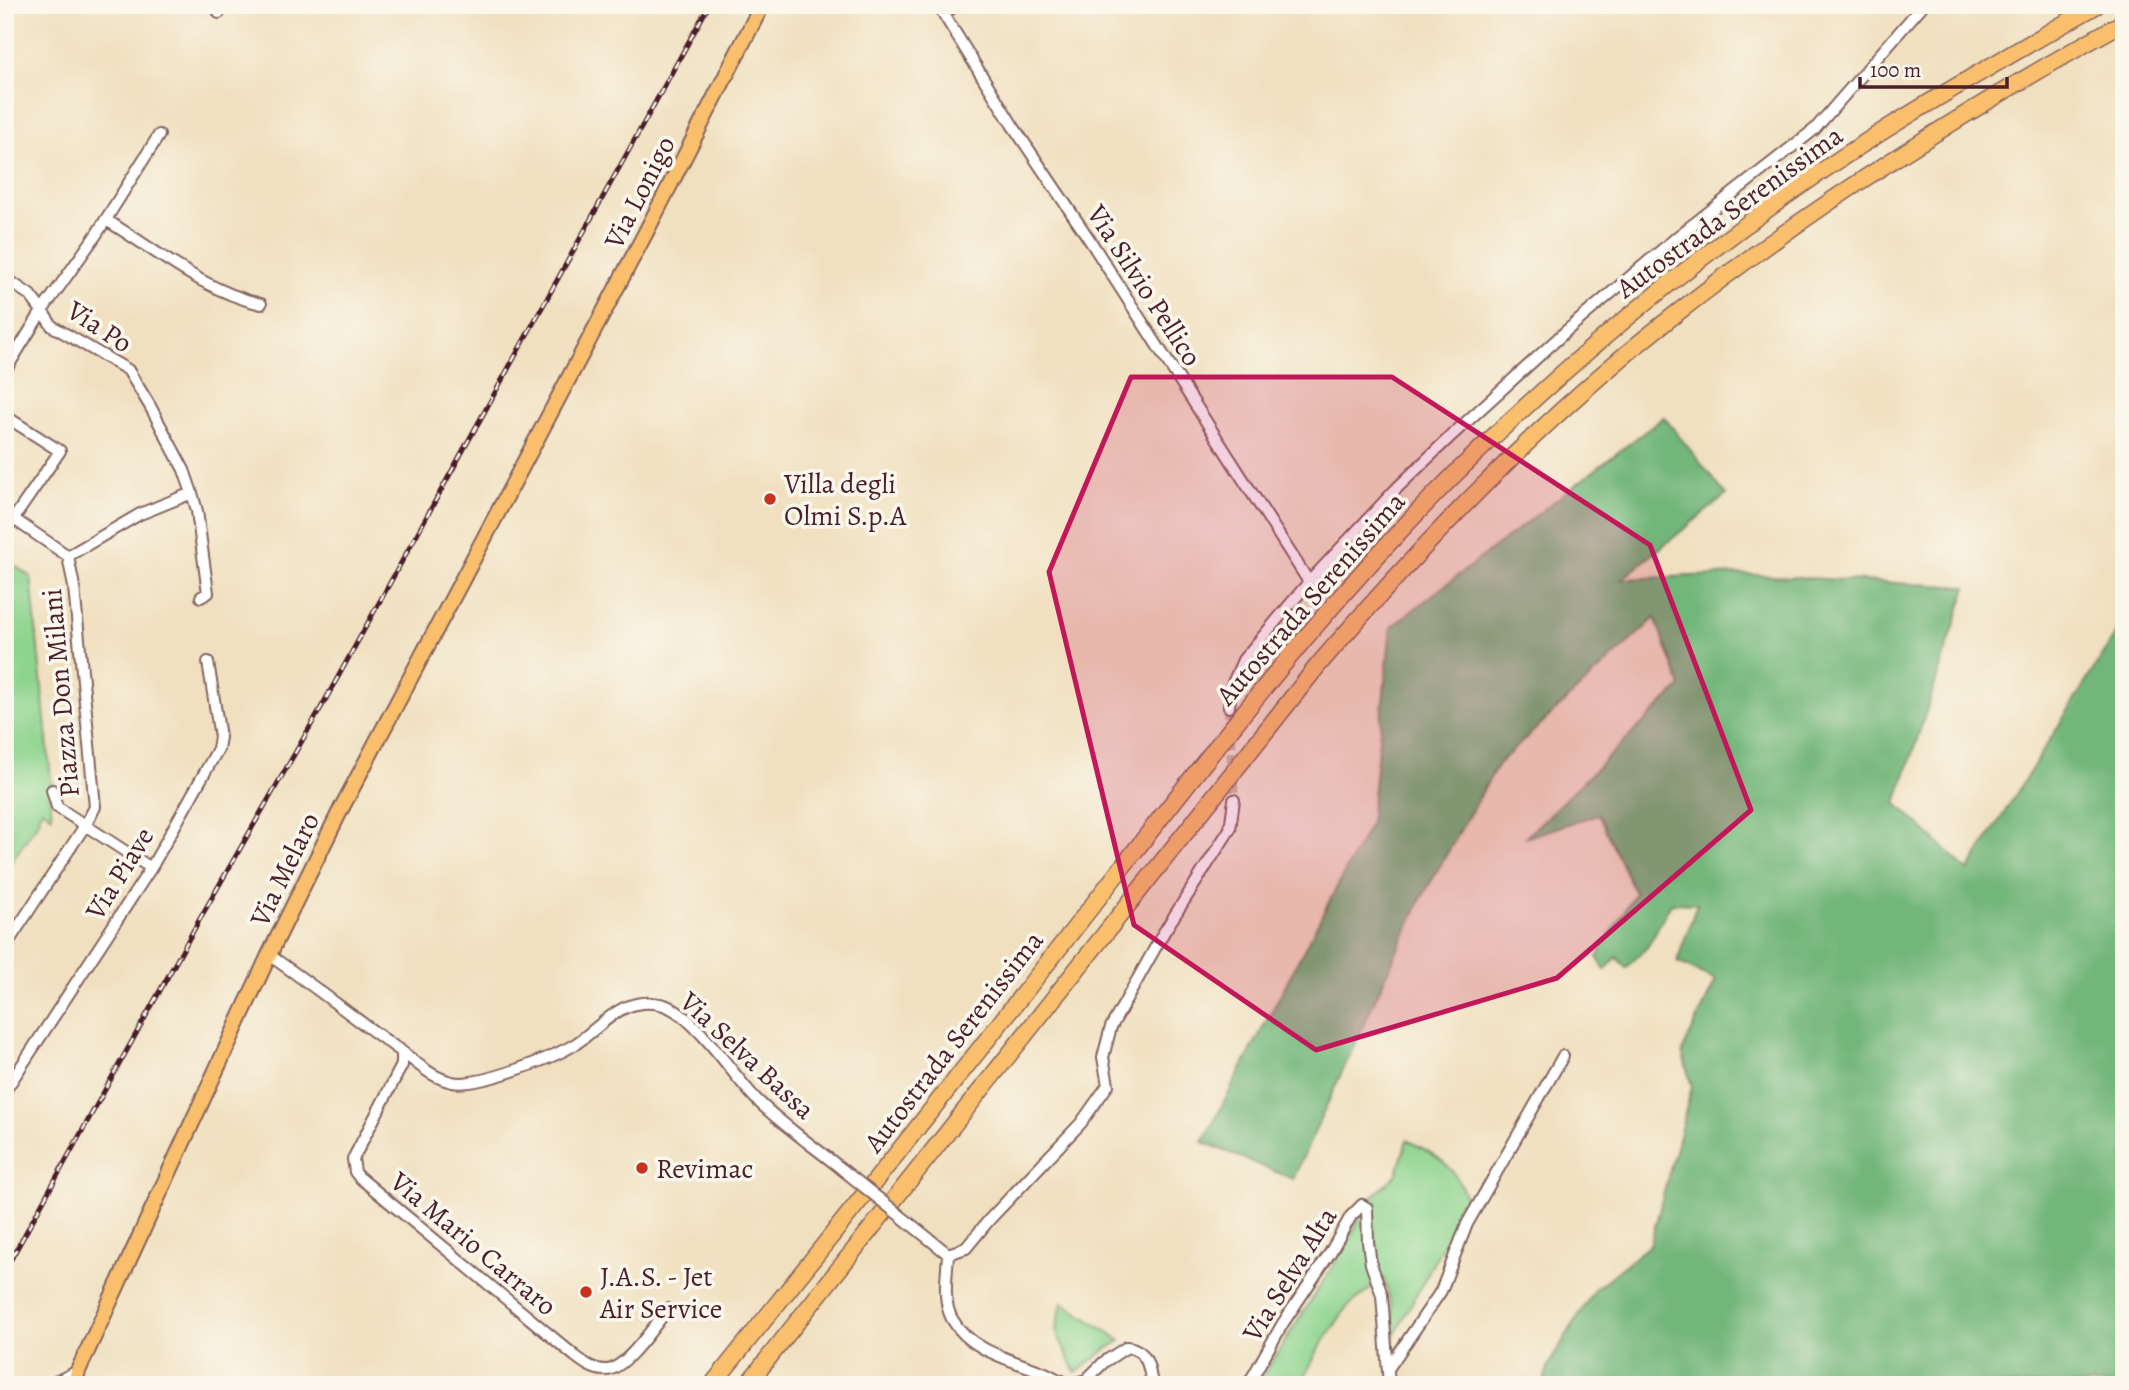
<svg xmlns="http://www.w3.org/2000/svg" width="2129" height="1390" font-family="Alegreya,serif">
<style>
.green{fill:#8ed48e;stroke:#6c7a5c;stroke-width:2}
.forest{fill:#72b679;stroke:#5e6a52;stroke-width:2}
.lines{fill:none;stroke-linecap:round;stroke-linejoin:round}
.minor-tunnel{stroke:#cfb9a2;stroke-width:10;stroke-dasharray:10 5;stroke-linecap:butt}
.minor-casing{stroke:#84635f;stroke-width:14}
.major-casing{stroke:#84635f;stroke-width:18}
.highway-casing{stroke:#84635f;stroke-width:19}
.minor{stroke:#fff;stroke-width:10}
.major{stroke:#f9bf6d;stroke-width:14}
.highway{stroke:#f9bf6d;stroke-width:16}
.rail-casing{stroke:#4a1f2b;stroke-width:5}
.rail{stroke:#fbf7ec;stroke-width:2.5;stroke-dasharray:8;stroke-linecap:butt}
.minor-bridge-casing{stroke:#84635f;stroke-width:14;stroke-linecap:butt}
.minor-bridge{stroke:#fff;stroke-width:10}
.marked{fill:#c2185b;fill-opacity:0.2;stroke:#c2185b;stroke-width:5;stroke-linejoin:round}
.poi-dot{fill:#c8321e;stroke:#fbf7ec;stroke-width:2.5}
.labels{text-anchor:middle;stroke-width:7;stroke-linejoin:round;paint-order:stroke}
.street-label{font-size:28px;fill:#4a1f2b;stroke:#fbf7ec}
.poi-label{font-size:28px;fill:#4a1f2b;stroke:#fbf7ec;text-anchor:start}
</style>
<rect width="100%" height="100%" fill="#fbf7ec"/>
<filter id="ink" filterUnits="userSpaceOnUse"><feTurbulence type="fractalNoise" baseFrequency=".0143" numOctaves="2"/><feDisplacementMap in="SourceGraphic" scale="14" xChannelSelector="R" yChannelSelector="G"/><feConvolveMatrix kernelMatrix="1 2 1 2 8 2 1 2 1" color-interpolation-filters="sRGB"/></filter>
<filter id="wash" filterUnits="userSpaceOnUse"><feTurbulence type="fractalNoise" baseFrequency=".00686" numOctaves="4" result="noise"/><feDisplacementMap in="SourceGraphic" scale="28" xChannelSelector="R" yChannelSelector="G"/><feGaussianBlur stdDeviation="1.57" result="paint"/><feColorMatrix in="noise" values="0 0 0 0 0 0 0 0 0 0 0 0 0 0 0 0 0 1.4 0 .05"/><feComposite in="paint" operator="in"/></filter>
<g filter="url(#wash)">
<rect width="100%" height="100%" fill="#f0e0c0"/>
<path class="green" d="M 5,559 L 31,577 L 52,790 L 49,789 L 52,816 L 42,809 L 38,817 L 40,819 L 5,871 Z
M 1407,1140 C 1435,1154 1460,1168 1466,1202 L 1393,1338 L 1392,1307 L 1384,1278 L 1346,1308 L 1318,1350 L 1300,1385 L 1257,1385 L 1345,1247 L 1369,1200 L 1397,1174 Z
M 1062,1302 L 1121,1341 L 1108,1348 L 1076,1373 L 1056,1331 Z"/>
<path class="forest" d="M 1664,417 L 1726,495 L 1622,579 L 1739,574 L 1967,587 L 1896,803 L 1968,871 L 2124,621 L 2124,1385 L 1543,1385 L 1549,1364 L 1595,1289 L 1650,1245 L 1692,1087 L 1682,1052 L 1716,980 L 1677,962 L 1697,904 L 1671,903 L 1648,946 L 1626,968 L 1617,957 L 1605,970 L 1597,957 L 1635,893 L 1598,814 L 1525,838 L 1681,686 L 1655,618 L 1498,764 L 1420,901 L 1293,1179 L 1203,1142 L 1370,824 L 1391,627 Z"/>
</g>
<g filter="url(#ink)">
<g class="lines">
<path class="minor-tunnel" d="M 1229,707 L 1234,800"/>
<defs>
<path id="minor" d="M 216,5 L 219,13
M 938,5 L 1013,126 L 1089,239 L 1309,582
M 944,13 L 957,5
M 159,135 L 96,235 L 42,311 L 52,326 L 128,370 L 150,406 L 184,470 L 192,493 L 197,511 L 208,593 L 201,597
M 106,220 C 156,250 204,291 261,304
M 5,278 L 30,295 L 42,311 L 5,371
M 5,416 L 60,451 L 14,518
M 5,513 L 68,556 L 74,587 L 95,807 L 86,824 L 5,947
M 68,556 L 140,514 L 192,493
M 1229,707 L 1232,685 L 1243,660 L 1309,582 L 1398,487 L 1452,435 L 1565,332 L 1677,237 L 1815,129 L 1923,5
M 52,790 L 57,807 L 151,868
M 269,955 C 313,985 354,1018 398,1049 C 416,1061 429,1077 452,1082 C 476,1088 556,1057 577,1043 C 604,1024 623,996 660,1004 C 692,1010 733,1076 757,1100 C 783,1126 815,1147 843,1170
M 399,1049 L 402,1052 L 402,1065 L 353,1159 L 355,1172 L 359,1177 L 575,1356 C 584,1363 593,1370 605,1370 C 625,1371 655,1324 668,1309
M 5,1091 L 151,868 L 218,749 L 220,737 L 208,662
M 913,1226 L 948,1254 C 947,1275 942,1300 952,1319 C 971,1352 1013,1360 1045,1373 C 1054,1377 1061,1383 1070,1383 C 1076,1384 1081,1381 1086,1380 L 1092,1385
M 948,1254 L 966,1248 L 989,1220 L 1081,1123 L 1108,1085 L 1103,1057 L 1111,1027 L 1164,932 L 1230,829 L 1234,800
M 1388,1369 L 1441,1291 L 1467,1224 L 1563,1056
M 1086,1380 L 1104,1362 L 1127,1347 C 1148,1350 1149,1367 1152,1385
M 49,1385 L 78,1371
M 1248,1385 L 1283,1323 L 1330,1253 L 1351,1216 L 1362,1205 L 1367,1208 L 1368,1242 L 1371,1264 L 1382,1295 L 1389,1385"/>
<path id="major" d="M 75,1385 L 78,1371 L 269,955 L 341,809 L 645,234 L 762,5"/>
<path id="highway" d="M 712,1385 C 838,1228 964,1070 1088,911 C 1206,760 1322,606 1458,471 C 1587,344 1730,228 1883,131 C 1953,87 2025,46 2097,5
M 747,1385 L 1319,664 C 1428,538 1544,416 1677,313 C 1819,202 1966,110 2124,22"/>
</defs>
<use href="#minor" class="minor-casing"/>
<use href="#major" class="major-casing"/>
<use href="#highway" class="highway-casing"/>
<use href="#minor" class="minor"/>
<use href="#major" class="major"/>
<use href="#highway" class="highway"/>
<defs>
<path id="rail" d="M 5,1270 L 202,915 L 322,706 L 709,5"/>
</defs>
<use href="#rail" class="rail-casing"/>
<use href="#rail" class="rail"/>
<defs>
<path id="minor-bridge" d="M 843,1170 L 913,1226"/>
</defs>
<use href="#minor-bridge" class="minor-bridge-casing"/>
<use href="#minor-bridge" class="minor-bridge"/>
</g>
</g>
<path class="marked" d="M 1131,377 L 1392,377 L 1650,545 L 1751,810 L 1557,978 L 1316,1050 L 1134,925 L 1049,572 Z"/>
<g class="poi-dot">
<circle cx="770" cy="499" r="7"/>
<circle cx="642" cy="1168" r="7"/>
<circle cx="586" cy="1292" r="7"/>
</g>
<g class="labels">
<g class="street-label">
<text transform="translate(639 192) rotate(-63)" y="10">Via Lonigo</text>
<text transform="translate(1729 211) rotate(-36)" y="10">Autostrada Serenissima</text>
<text transform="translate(1145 285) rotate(57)" y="10">Via Silvio Pellico</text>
<text transform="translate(100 326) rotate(33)" y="10">Via Po</text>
<text transform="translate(1310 598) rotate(-49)" y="10">Autostrada Serenissima</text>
<text transform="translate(60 693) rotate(-95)" y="10">Piazza Don Milani</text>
<text transform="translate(284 869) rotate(-64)" y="10">Via Melaro</text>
<text transform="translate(119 873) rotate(-58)" y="10">Via Piave</text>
<text transform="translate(953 1041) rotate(-52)" y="10">Autostrada Serenissima</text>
<text transform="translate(748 1055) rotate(43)" y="10">Via Selva Bassa</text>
<text transform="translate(474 1243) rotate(40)" y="10">Via Mario Carraro</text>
<text transform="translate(1289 1274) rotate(-58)" y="10">Via Selva Alta</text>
</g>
<g class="poi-label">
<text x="784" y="493">Villa degli<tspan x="784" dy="32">Olmi S.p.A</tspan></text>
<text x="656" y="1178">Revimac</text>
<text x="600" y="1286">J.A.S. - Jet<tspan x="600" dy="32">Air Service</tspan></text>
</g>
</g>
<rect width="2129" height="1390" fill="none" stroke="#fbf7ec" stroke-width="28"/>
<path d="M1860 77v10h147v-10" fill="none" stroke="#4a1f2b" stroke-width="3.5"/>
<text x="1870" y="77" font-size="21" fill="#4a1f2b" stroke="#fbf7ec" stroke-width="5" paint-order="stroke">100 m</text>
</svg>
